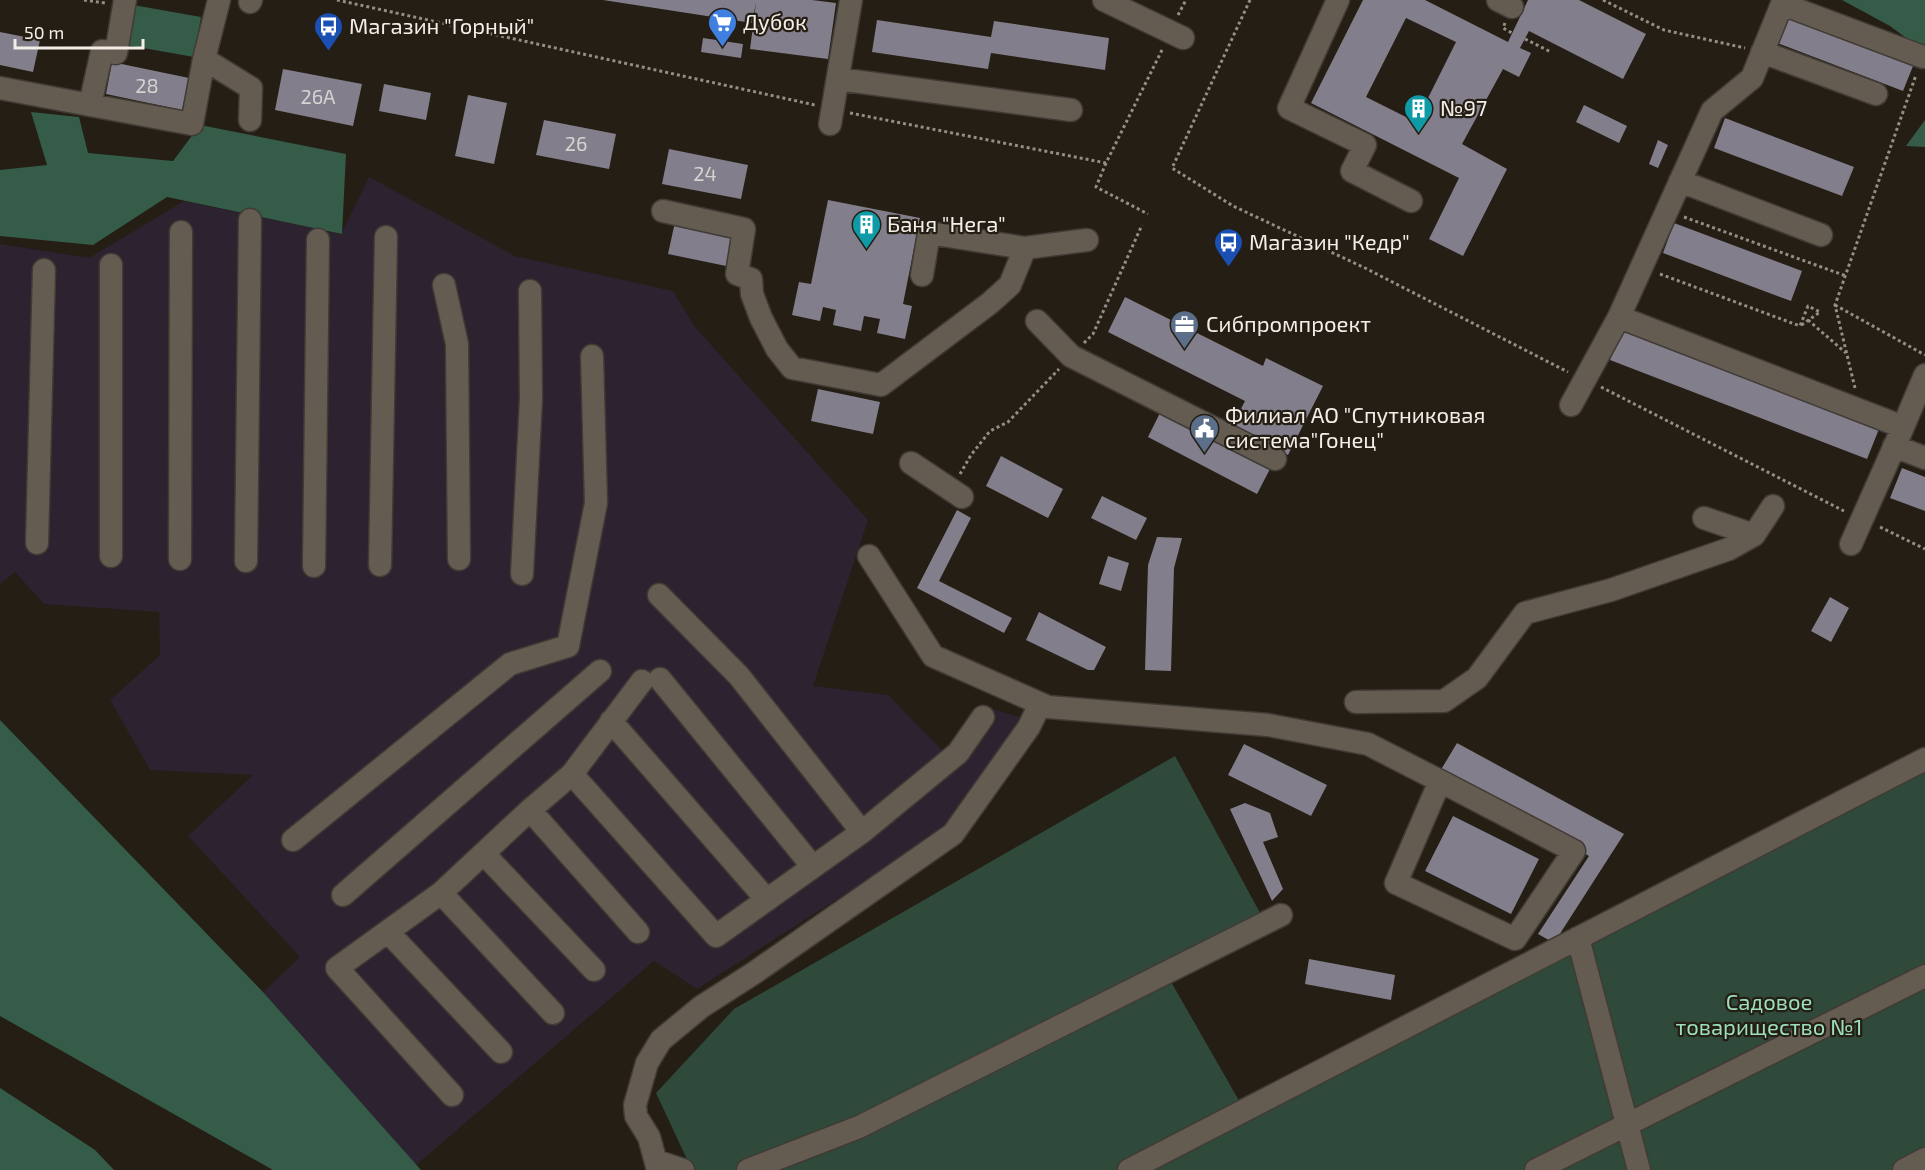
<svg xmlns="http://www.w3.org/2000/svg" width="1925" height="1170" font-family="'Exo 2',sans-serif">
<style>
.industrial{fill:#2c2230}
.green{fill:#2f493b}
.forest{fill:#355c49}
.building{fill:#837e8b;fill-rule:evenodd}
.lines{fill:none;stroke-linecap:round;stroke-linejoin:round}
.minor-casing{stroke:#403b35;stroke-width:25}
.path{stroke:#938f86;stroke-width:3;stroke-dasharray:3 3;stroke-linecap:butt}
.minor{stroke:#645c51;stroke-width:22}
.labels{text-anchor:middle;stroke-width:4.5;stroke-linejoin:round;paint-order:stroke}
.number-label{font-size:20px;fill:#d7d3d1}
.poi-label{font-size:22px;fill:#f3efe8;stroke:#241e14;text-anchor:start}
.park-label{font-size:22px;fill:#9bdfbc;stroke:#241e14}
</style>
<rect width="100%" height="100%" fill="#241e14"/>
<path class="industrial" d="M 369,177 L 515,256 L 673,291 L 695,327 L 868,520 L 813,686 L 888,695 L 946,754 L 984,707 L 1027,719 L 959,821 L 697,989 L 654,961 L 416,1165 L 263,992 L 300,957 L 188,836 L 253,775 L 150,770 L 110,700 L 160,655 L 159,612 L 44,604 L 15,572 L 0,584 L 0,244 L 89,258 L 184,201 L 341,234 Z"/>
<path class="green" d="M 1175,756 L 1265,922 L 1166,973 L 1245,1111 L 1925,759 L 1925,1170 L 692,1170 L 656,1093 L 734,1009 Z"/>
<path class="forest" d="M 1842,0 L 1925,0 L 1925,52 L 1890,26 Z
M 133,5 L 201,17 L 194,57 L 126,45 Z
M 31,112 L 79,117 L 88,153 L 173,161 L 200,125 L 346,154 L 342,234 L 167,197 L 93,245 L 0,236 L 0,170 L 47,165 Z
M 1925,120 L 1925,147 L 1906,146 Z
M 0,720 L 263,992 L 421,1170 L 273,1170 L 0,1016 Z
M 0,1088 L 95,1150 L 114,1170 L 0,1170 Z"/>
<path class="building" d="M 603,0 L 812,0 L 836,3 L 828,59 L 750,49 L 756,3 L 752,23 Z
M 1363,0 L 1425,0 L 1508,42 L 1528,0 L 1579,0 L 1646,34 L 1623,79 L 1529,31 L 1520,48 L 1531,53 L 1519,77 L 1503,69 L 1462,144 L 1507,169 L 1463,256 L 1429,239 L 1459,178 L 1311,103 ZM 1406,18 L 1456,42 L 1416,122 L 1366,97 Z
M 1786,13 L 1915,61 L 1903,91 L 1775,42 Z
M 877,20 L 991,37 L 994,21 L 1109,38 L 1105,70 L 991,53 L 988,69 L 872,52 Z
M 0,32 L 40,40 L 33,72 L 0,65 Z
M 703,38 L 743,44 L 741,58 L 701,52 Z
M 112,62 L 189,78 L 182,110 L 106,94 Z
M 283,69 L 362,84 L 353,126 L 275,110 Z
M 384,84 L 431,93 L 426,120 L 379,111 Z
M 468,95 L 507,103 L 494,164 L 455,156 Z
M 1584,105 L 1627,126 L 1619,143 L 1576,122 Z
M 1725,118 L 1854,167 L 1842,196 L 1714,148 Z
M 544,120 L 616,134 L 609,169 L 536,155 Z
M 1658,140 L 1668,145 L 1658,168 L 1649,164 Z
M 669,149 L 748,165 L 741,199 L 662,184 Z
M 828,200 L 920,218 L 903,304 L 912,306 L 905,339 L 877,333 L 880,319 L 864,316 L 861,331 L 833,325 L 836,310 L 823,307 L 820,321 L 792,315 L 799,282 L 811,284 Z
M 675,222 L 738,235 L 731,267 L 668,254 Z
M 1674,223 L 1802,271 L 1791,301 L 1663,253 Z
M 1125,297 L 1263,366 L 1266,358 L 1323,386 L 1288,455 L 1232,426 L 1245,401 L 1108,332 Z
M 1621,330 L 1879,429 L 1867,459 L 1610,360 Z
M 818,389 L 880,402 L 873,434 L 811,421 Z
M 1160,413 L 1270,469 L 1257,494 L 1148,437 Z
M 1001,456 L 1063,489 L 1048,518 L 986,486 Z
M 1902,468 L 1925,477 L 1925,511 L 1890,498 Z
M 1102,496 L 1147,518 L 1136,540 L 1091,518 Z
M 957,510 L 971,518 L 939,581 L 1012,618 L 1004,633 L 917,588 Z
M 1157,537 L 1182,538 L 1174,568 L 1171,671 L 1145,670 L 1148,565 Z
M 1108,556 L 1129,563 L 1121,591 L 1099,584 Z
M 1830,597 L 1849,608 L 1831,642 L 1811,631 Z
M 1039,612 L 1106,647 L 1094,670 L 1088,670 L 1026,640 Z
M 1457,743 L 1624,834 L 1554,943 L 1538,934 L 1589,856 L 1439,773 Z
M 1244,744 L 1327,785 L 1311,816 L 1228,775 Z
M 1245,803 L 1270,813 L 1278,837 L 1263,842 L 1283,889 L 1272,901 L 1230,809 Z
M 1453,816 L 1539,859 L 1511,914 L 1425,871 Z
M 1309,959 L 1395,975 L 1391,1000 L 1305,984 Z"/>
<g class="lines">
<defs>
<path id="minor" d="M 125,0 L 116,53 L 102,51 L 90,105 L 192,124 L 204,59 L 219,0
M 1104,0 L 1183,38
M 1338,0 L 1289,108 L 1365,145 L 1352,171 L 1411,201
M 1498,0 L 1512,7
M 250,2 L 251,0
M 1762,52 L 1876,94
M 204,59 L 251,88 L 250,120
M 838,79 L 1071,110
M 0,88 L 90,105
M 830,124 L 851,0
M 1680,181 L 1821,235
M 663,211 L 744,229 L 737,274 L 751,279 L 752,294 L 761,318 L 777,349 L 792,368 L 881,385 L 990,303 L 1010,285 L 1025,248
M 922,275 L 929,233 L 1025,248 L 1087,240
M 444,285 L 457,344 L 459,559
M 1619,317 L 1903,427 L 1851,544
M 1037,321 L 1071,356 L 1275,459
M 1571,405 L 1619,317 L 1712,111 L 1752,78 L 1782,4 L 1923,57
M 1903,427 L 1925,375
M 1894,446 L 1925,458
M 911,463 L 962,497
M 1704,518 L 1754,535 L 1773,506
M 37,543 L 44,270
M 111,556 L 111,265
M 869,556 L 933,656 L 1048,707 L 1268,725 L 1368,744 L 1440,781 L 1396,883 L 1515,939 L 1574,851 L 1440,781
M 180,559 L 181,232
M 246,561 L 250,220
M 380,565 L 386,237
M 314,566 L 318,240
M 522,574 L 531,399 L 530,291
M 660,679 L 813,867
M 1356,702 L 1444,701 L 1477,678 L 1525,613 L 1611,590 L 1729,549 L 1754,535
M 611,721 L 767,900
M 572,774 L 716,936 L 862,832 L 739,676 L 659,595
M 530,810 L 638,932
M 862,832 L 958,753 L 983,717
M 293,840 L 510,664 L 568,646 L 596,503 L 592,356
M 484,854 L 594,970
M 441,893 L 553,1013
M 343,895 L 600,671
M 388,932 L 501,1052
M 1578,938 L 1639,1170
M 452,1095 L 337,968 L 441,893 L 530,810 L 572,774 L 642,681
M 656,1161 L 683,1170
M 658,1170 L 649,1137 L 636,1116 L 635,1105 L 647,1063 L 661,1040 L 701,1007 L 754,973 L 953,834 L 1029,727 L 1040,704
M 748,1170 L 859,1127 L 1281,915
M 1129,1170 L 1925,759
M 1536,1170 L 1925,976
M 1904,1170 L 1925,1159"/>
</defs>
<use href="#minor" class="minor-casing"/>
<path class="path" d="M 84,0 L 105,3
M 337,0 L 815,105
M 1250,0 L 1172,168 L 1233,206 L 1365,268 L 1568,372
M 1603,0 L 1664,30 L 1745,48
M 1178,15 L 1186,0
M 1505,23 L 1503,28 L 1512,33
M 1525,39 L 1551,52
M 850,113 L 1106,163 L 1163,48
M 1106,163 L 1096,187 L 1148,214
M 1684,217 L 1846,276
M 1660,274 L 1800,326 L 1808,306 L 1820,312 L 1800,326
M 1835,305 L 1925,355
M 1808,320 L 1846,353
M 1084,343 L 1093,334 L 1142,225
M 1601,387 L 1844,511
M 1855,388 L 1835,305 L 1916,75
M 960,474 L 971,455 L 990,431 L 1008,422 L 1059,369
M 1880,527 L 1925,549"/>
<use href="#minor" class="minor"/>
</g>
<defs>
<symbol id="supermarket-pin" viewBox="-11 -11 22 30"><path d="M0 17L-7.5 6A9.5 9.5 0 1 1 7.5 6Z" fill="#3f7fe0" stroke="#241e14"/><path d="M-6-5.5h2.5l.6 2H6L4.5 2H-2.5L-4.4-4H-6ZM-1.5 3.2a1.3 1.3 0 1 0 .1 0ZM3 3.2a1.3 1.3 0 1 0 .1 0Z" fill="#fff"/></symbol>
<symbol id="bus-pin" viewBox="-11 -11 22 30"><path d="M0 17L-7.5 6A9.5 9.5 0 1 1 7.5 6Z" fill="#1a4fb4" stroke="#241e14"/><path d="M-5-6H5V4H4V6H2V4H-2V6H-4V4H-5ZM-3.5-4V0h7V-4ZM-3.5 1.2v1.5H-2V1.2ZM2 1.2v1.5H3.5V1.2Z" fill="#fff"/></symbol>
<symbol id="building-pin" viewBox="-11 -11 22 30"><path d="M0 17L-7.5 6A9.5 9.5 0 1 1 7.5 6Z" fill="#0f9aa8" stroke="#241e14"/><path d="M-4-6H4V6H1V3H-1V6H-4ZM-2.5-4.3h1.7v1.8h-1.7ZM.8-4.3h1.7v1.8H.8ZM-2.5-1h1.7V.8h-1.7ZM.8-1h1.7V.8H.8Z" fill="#fff"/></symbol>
<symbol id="office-pin" viewBox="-11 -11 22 30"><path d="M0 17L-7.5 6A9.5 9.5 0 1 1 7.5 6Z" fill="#5c6f8a" stroke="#241e14"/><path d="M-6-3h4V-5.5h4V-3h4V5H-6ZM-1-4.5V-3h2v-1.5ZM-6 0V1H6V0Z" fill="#fff"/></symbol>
<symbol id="civic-pin" viewBox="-11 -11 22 30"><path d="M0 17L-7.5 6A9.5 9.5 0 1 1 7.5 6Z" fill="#5c6f8a" stroke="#241e14"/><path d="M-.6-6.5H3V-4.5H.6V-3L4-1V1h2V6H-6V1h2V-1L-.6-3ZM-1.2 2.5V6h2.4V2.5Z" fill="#fff"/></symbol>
</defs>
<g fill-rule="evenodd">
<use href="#supermarket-pin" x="706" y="6" width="33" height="45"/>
<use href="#bus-pin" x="312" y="10" width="33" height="45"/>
<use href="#building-pin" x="1402" y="92" width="33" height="45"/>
<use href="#building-pin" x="850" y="208" width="33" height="45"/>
<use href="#bus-pin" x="1212" y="226" width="33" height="45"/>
<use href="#office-pin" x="1168" y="308" width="33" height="45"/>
<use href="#civic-pin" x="1188" y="412" width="33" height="45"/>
</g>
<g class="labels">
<g class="number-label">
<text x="147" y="93">28</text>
<text x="318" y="104">26А</text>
<text x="576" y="151">26</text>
<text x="705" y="181">24</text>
</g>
<g class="poi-label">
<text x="743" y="30">Дубок</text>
<text x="349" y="34">Магазин "Горный"</text>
<text x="1440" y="116">№97</text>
<text x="887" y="232">Баня "Нега"</text>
<text x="1249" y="250">Магазин "Кедр"</text>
<text x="1206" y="332">Сибпромпроект</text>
<text x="1225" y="423">Филиал АО "Спутниковая<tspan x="1225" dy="25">система"Гонец"</tspan></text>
</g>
<g class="park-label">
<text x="1769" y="1010">Садовое<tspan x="1769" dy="25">товарищество №1</tspan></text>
</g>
</g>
<path d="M15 39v9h128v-9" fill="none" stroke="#f3efe8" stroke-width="3"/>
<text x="24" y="39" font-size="18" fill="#f3efe8" stroke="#241e14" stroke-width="4.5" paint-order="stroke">50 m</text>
</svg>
